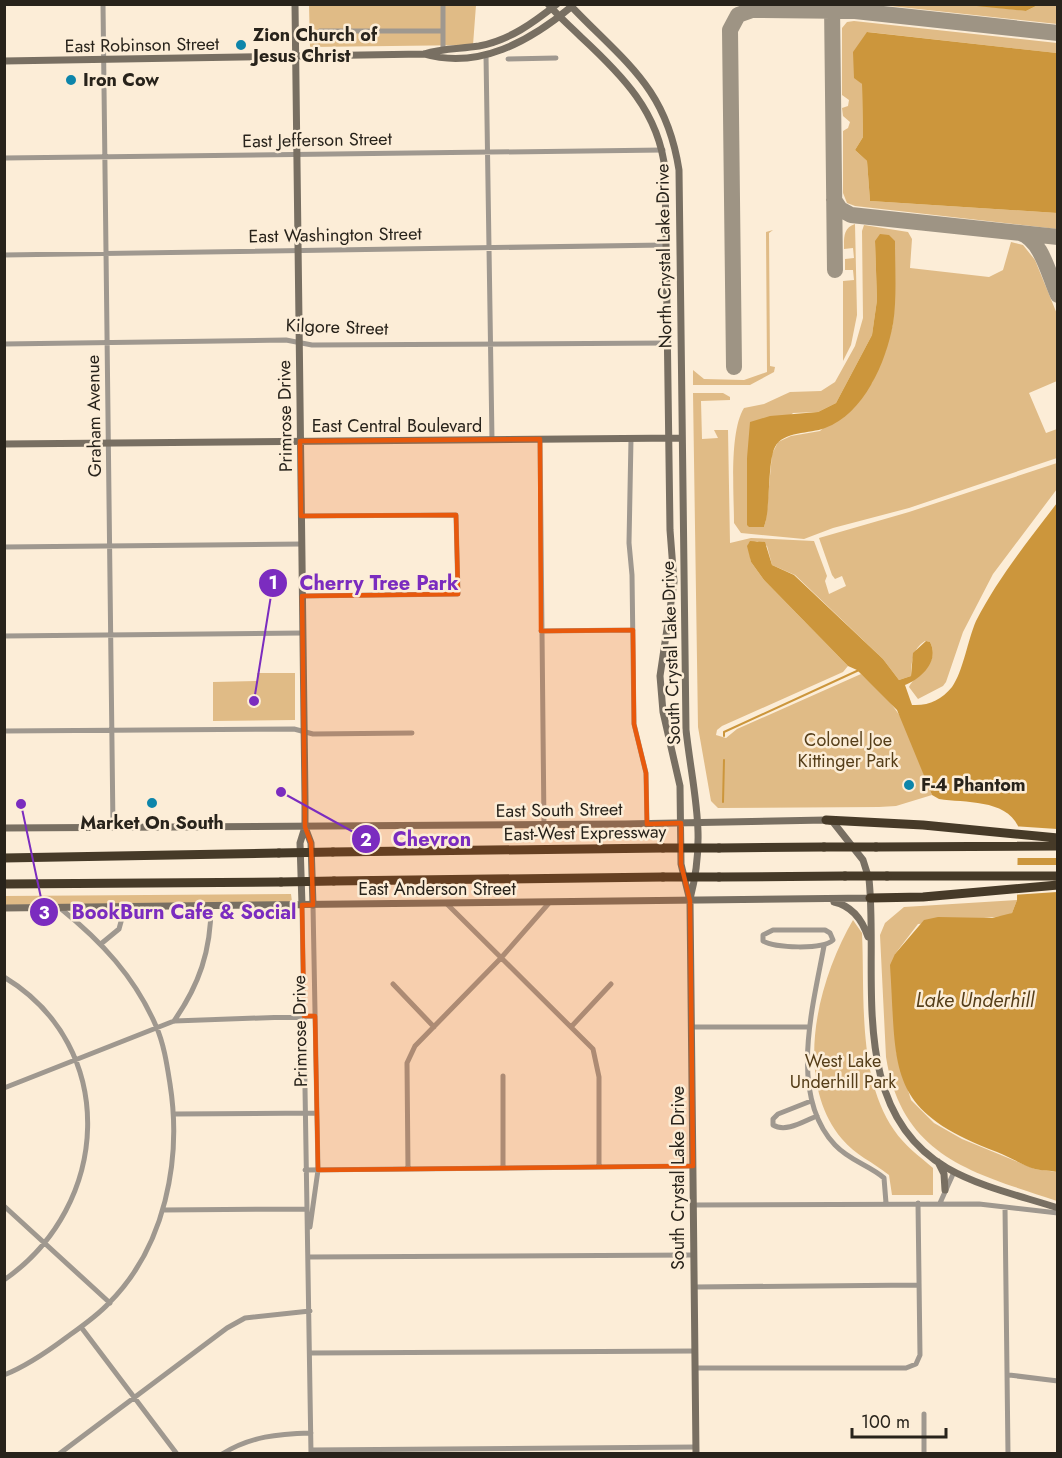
<svg xmlns="http://www.w3.org/2000/svg" width="1062" height="1458" font-family="Jost,sans-serif">
<style>
.green{fill:#e0bb86;fill-rule:evenodd}
.water{fill:#cc963c}
.pier{fill:#fcedd7}
.lines{fill:none;stroke-linecap:round;stroke-linejoin:round}
.stream{stroke:#cc963c;stroke-width:2}
.taxiway{stroke:#9e9484;stroke-width:16}
.street{stroke:#9f988f;stroke-width:5}
.secondary{stroke:#786f62;stroke-width:7}
.highway{stroke:#463a28;stroke-width:9}
.highway-bridge{stroke:#463a28;stroke-width:9}
.marked{fill:#e8590c;fill-opacity:0.2;stroke:#e8590c;stroke-width:4.5;stroke-linejoin:round}
.poi-dot{fill:#0d85aa;stroke:#fcedd7;stroke-width:2}
.labels{text-anchor:middle;stroke-width:5;stroke-linejoin:round;paint-order:stroke}
.poi-label{font-size:18px;font-weight:bold;fill:#28231b;stroke:#fcedd7;text-anchor:start}
.street-label{font-size:18px;fill:#28231b;stroke:#fcedd7}
.park-label{font-size:18px;fill:#553e19;stroke:#fcedd7}
.water-label{font-size:20px;font-style:italic;fill:#553e19;stroke:#fcedd7}
.leader{fill:none;stroke:#7b2cbf;stroke-width:2}
.callout-dot{fill:#7b2cbf;stroke:#fcedd7;stroke-width:2}
.mark-label{font-size:18px;text-anchor:middle;font-weight:bold;fill:#fff}
.callout-label{font-size:20px;text-anchor:middle;font-weight:bold;fill:#7b2cbf;stroke:#fcedd7;stroke-width:5;stroke-linejoin:round;paint-order:stroke}
</style>
<rect width="100%" height="100%" fill="#fcedd7"/>
<path class="green" d="M 967,4 L 1026,11 L 1038,5 L 1057,5 L 1057,24 L 881,5 Z
M 309,5 L 476,5 L 473,45 L 310,47 Z
M 854,21 L 1057,43 L 1057,53 L 868,32 L 859,80 L 862,84 L 863,137 L 855,150 L 867,161 L 870,201 L 1057,213 L 1057,229 L 855,206 L 847,203 L 843,193 L 843,131 L 848,128 L 850,122 L 843,116 L 842,108 L 848,106 L 849,100 L 842,95 L 842,28 L 847,22 Z
M 855,224 L 857,315 L 851,345 L 843,361 L 843,281 L 854,280 L 853,270 L 845,270 L 845,259 L 854,258 L 853,248 L 844,249 C 844,238 843,228 855,224 Z
M 864,225 L 908,232 L 912,239 L 910,268 L 989,277 L 1003,270 L 1011,242 L 1023,245 L 1035,260 L 1057,314 L 1057,381 L 1029,393 L 1046,433 L 1057,429 L 1057,458 L 909,508 L 833,528 L 804,539 L 741,533 L 734,523 C 734,494 729,432 744,408 L 764,404 L 790,392 L 821,391 L 835,382 L 855,346 L 863,318 L 862,231 ZM 875,241 L 895,242 L 893,324 L 885,352 L 872,383 L 820,431 L 791,436 L 778,442 L 772,454 L 766,520 L 764,527 L 750,527 L 747,458 L 793,413 L 818,412 L 836,403 L 872,335 L 877,300 Z
M 773,230 L 769,233 L 770,366 L 775,367 L 774,372 L 750,385 L 693,385 L 693,370 L 704,379 L 744,380 L 767,372 L 766,232 Z
M 693,393 L 723,393 L 730,397 L 730,400 L 701,401 L 702,439 L 718,438 L 714,430 L 728,430 L 730,543 L 751,538 L 814,541 L 827,576 L 825,581 L 829,594 L 846,586 L 842,576 L 835,579 L 832,575 L 819,538 L 909,512 L 1057,463 L 1057,489 L 993,574 L 963,632 L 946,682 L 943,686 L 918,699 L 909,687 C 916,673 941,664 930,642 L 925,641 C 913,648 911,663 911,676 L 899,680 L 883,659 L 795,575 L 772,565 L 767,546 L 757,541 L 748,544 L 751,562 L 764,580 L 848,666 L 843,672 L 722,726 L 717,730 L 716,735 L 726,738 L 737,729 L 861,674 L 887,698 L 903,720 L 932,795 L 896,806 L 879,807 L 718,808 L 711,801 L 698,727 Z
M 257,673 L 295,673 L 295,720 L 213,721 L 213,682 L 257,681 Z
M 291,894 L 292,902 L 5,905 L 4,896 Z
M 1017,900 L 1012,913 L 1006,916 L 918,924 L 895,954 L 896,1051 L 911,1100 L 934,1123 L 962,1139 L 1035,1169 L 1057,1172 L 1057,1201 C 974,1173 902,1158 886,1057 L 880,935 L 885,923 L 904,907 Z
M 853,920 L 862,933 C 865,996 857,1076 894,1130 C 904,1145 919,1156 933,1168 L 933,1195 L 892,1195 L 889,1175 C 873,1162 855,1155 842,1139 C 792,1079 818,980 853,920 Z"/>
<path class="water" d="M 967,5 L 1038,5 L 1026,11 Z
M 867,32 L 1057,53 L 1057,213 L 870,201 L 867,161 L 855,150 L 863,137 L 862,84 L 854,78 L 853,52 Z
M 880,234 L 889,235 L 895,241 C 895,268 897,298 893,324 C 886,362 864,414 825,428 C 810,434 783,431 775,447 C 768,460 770,502 766,520 L 764,527 L 749,527 L 747,525 L 747,458 L 750,422 L 770,416 L 818,412 L 836,403 L 872,335 L 877,300 L 875,241 Z
M 1057,503 L 1057,1172 C 1050,1170 1042,1171 1035,1169 C 1022,1165 1010,1157 997,1152 C 885,1110 897,1071 890,965 L 895,954 L 924,920 L 938,917 L 992,918 L 1012,913 L 1017,900 L 1018,826 C 1005,799 965,803 939,799 L 932,795 L 897,710 L 857,670 L 848,666 L 764,580 L 751,562 L 747,546 L 750,541 L 765,542 L 772,565 L 794,575 L 883,659 L 899,680 L 911,676 L 913,653 L 926,641 L 930,642 C 940,661 921,679 905,685 L 912,705 C 929,706 941,700 952,687 C 963,672 968,639 976,621 C 998,578 1028,541 1057,503 Z"/>
<path class="pier" d="M 1014,826 L 1057,829 L 1057,858 L 1014,858 Z
M 1014,865 L 1057,865 L 1057,892 L 1014,895 Z"/>
<g class="lines">
<path class="stream" d="M 724,736 L 724,732 L 859,670
M 723,802 L 724,760"/>
<path class="taxiway" d="M 832,4 L 835,270
M 834,200 L 840,209 L 851,215 L 1058,237
M 1020,233 C 1042,240 1049,276 1058,295
M 734,367 L 730,30 L 738,15 L 752,10 L 855,11 L 1058,33"/>
<path class="street" d="M 103,4 L 113,828
M 443,4 L 443,48
M 320,31 L 443,31
M 486,55 L 492,440
M 508,59 L 556,58
M 4,158 L 663,150
M 4,255 L 665,245
M 4,344 L 286,340 L 312,345 L 668,343
M 540,439 L 544,825
M 631,439 L 629,543 L 632,575 L 634,724 L 646,773 L 647,824
M 301,516 L 456,515 L 458,594 L 302,596
M 4,547 L 302,544
M 541,631 L 633,630
M 4,636 L 303,633
M 4,731 L 294,729 L 313,734 L 412,733
M 447,904 L 593,1049 L 599,1077 L 599,1167
M 302,905 L 311,1454
M 773,930 L 825,930 L 830,933 L 833,940 C 823,950 774,948 763,941 L 763,935 Z
M 102,943 L 119,929 L 125,907
M 824,946 C 813,1006 788,1095 835,1145 C 850,1161 869,1165 884,1178 L 886,1203
M 4,977 C 120,1047 111,1206 4,1280
M 393,984 L 434,1027
M 174,1021 C 199,985 211,951 211,906
M 571,1027 L 611,984
M 692,1027 L 809,1027
M 503,1076 L 503,1168
M 4,1088 L 174,1021 L 315,1016
M 811,1101 L 778,1114 L 773,1119 L 773,1125 C 786,1133 804,1121 817,1116
M 175,1114 L 317,1113
M 408,1169 L 407,1063 L 415,1046 L 501,958 L 549,903
M 305,1170 L 693,1166
M 940,1203 L 954,1172
M 693,1205 L 979,1204 L 1058,1213
M 4,1206 L 110,1303
M 1005,1207 L 1008,1454
M 163,1210 L 305,1209
M 310,1227 L 318,1170 L 313,905
M 309,1257 L 694,1255
M 694,1287 L 918,1285
M 81,1327 L 177,1454
M 310,1353 L 695,1351
M 695,1368 L 906,1368 L 916,1364 L 920,1355 L 918,1203
M 4,1375 C 27,1366 47,1352 67,1337 C 81,1327 97,1316 109,1303 C 165,1247 182,1160 170,1084 C 167,1065 164,1044 156,1026 C 135,977 101,941 60,908
M 1009,1375 L 1058,1381
M 924,1414 L 924,1454
M 311,1450 L 696,1447
M 59,1454 L 227,1328 L 245,1318 L 310,1311
M 222,1454 C 251,1436 278,1434 311,1433"/>
<path class="secondary" d="M 295,4 L 305,799 L 305,827 L 311,843 L 313,905
M 548,4 C 558,16 570,26 581,37 C 622,75 659,112 665,170 L 670,530 L 674,582 L 660,676 L 663,712 L 680,786 L 681,864 L 690,901 L 696,1454
M 569,4 C 624,62 666,86 679,170 L 686,730 C 693,793 707,835 690,899
M 424,54 C 479,70 530,41 571,7
M 4,61 L 424,54 C 443,48 460,49 479,46 C 510,40 533,23 557,4
M 4,444 L 681,438
M 4,828 L 625,824 L 826,820 L 833,822 L 863,860 L 869,879 C 879,974 846,1109 947,1168 C 980,1187 1021,1196 1058,1208
M 834,902 C 852,906 862,919 868,937
M 302,905 L 300,843 L 305,827
M 4,908 L 870,898
M 938,1162 L 944,1174 L 945,1190"/>
<path class="highway" d="M 826,820 L 923,825 L 1058,838
M 876,847 L 1058,846
M 719,848 L 824,847
M 333,852 L 663,848
M 4,858 L 279,853
M 887,876 L 1058,876
M 719,877 L 845,876
M 334,881 L 663,877
M 4,884 L 281,882
M 870,898 L 923,897 L 1058,885"/>
<path class="highway-bridge" d="M 824,847 L 876,847
M 663,848 L 719,848
M 279,853 L 333,852
M 845,876 L 887,876
M 663,877 L 719,877
M 281,882 L 334,881"/>
</g>
<path class="marked" d="M 540,439 L 541,631 L 633,630 L 634,724 L 646,773 L 647,824 L 681,823 L 681,864 L 690,901 L 693,1166 L 318,1170 L 315,1016 L 304,1016 L 302,905 L 313,905 L 311,843 L 305,827 L 302,596 L 458,594 L 456,515 L 301,516 L 300,441 Z"/>
<g class="poi-dot">
<circle cx="241" cy="45" r="6"/>
<circle cx="71" cy="80" r="6"/>
<circle cx="909" cy="785" r="6"/>
<circle cx="152" cy="803" r="6"/>
</g>
<g class="labels">
<g class="poi-label">
<text x="253" y="41">Zion Church of<tspan x="253" dy="21">Jesus Christ</tspan></text>
<text x="83" y="86">Iron Cow</text>
<text x="921" y="791">F-4 Phantom</text>
<text x="152" y="829" text-anchor="middle">Market On South</text>
</g>
<g class="street-label">
<text transform="translate(142 45) rotate(-1)" y="6">East Robinson Street</text>
<text transform="translate(317 140) rotate(-1)" y="6">East Jefferson Street</text>
<text transform="translate(335 235) rotate(-1)" y="6">East Washington Street</text>
<text transform="translate(664 256) rotate(-91)" y="6">North Crystal Lake Drive</text>
<text transform="translate(337 327) rotate(2)" y="6">Kilgore Street</text>
<text transform="translate(94 416) rotate(-91)" y="6">Graham Avenue</text>
<text transform="translate(285 416) rotate(-91)" y="6">Primrose Drive</text>
<text x="397" y="432">East Central Boulevard</text>
<text transform="translate(671 653) rotate(-92)" y="6">South Crystal Lake Drive</text>
<text transform="translate(559 810) rotate(-1)" y="6">East South Street</text>
<text transform="translate(585 833) rotate(-1)" y="6">East-West Expressway</text>
<text x="437" y="895">East Anderson Street</text>
<text transform="translate(300 1031) rotate(-91)" y="6">Primrose Drive</text>
<text transform="translate(678 1178) rotate(-90)" y="6">South Crystal Lake Drive</text>
</g>
<g class="park-label">
<text x="848" y="746">Colonel Joe<tspan x="848" dy="21">Kittinger Park</tspan></text>
<text x="843" y="1067">West Lake<tspan x="843" dy="21">Underhill Park</tspan></text>
</g>
<g class="water-label">
<text x="975" y="1007">Lake Underhill</text>
</g>
</g>
<path class="leader" d="M254 701L273 583M281 792L366 839M21 804L44 912"/>
<g class="callout-dot">
<circle cx="254" cy="701" r="6"/>
<circle cx="281" cy="792" r="6"/>
<circle cx="21" cy="804" r="6"/>
<circle cx="273" cy="583" r="15"/>
<circle cx="366" cy="839" r="15"/>
<circle cx="44" cy="912" r="15"/>
</g>
<g class="mark-label">
<text x="273" y="589">1</text>
<text x="366" y="846">2</text>
<text x="44" y="919">3</text>
</g>
<g class="callout-label">
<text x="379" y="590">Cherry Tree Park</text>
<text x="432" y="846">Chevron</text>
<text x="184" y="919">BookBurn Cafe &amp; Social</text>
</g>
<rect width="1062" height="1458" fill="none" stroke="#28231b" stroke-width="12"/>
<path d="M852 1428v9h94v-9" fill="none" stroke="#28231b" stroke-width="3"/>
<text x="861" y="1428" font-size="18" fill="#28231b" stroke="#fcedd7" stroke-width="4.5" paint-order="stroke">100 m</text>
</svg>
